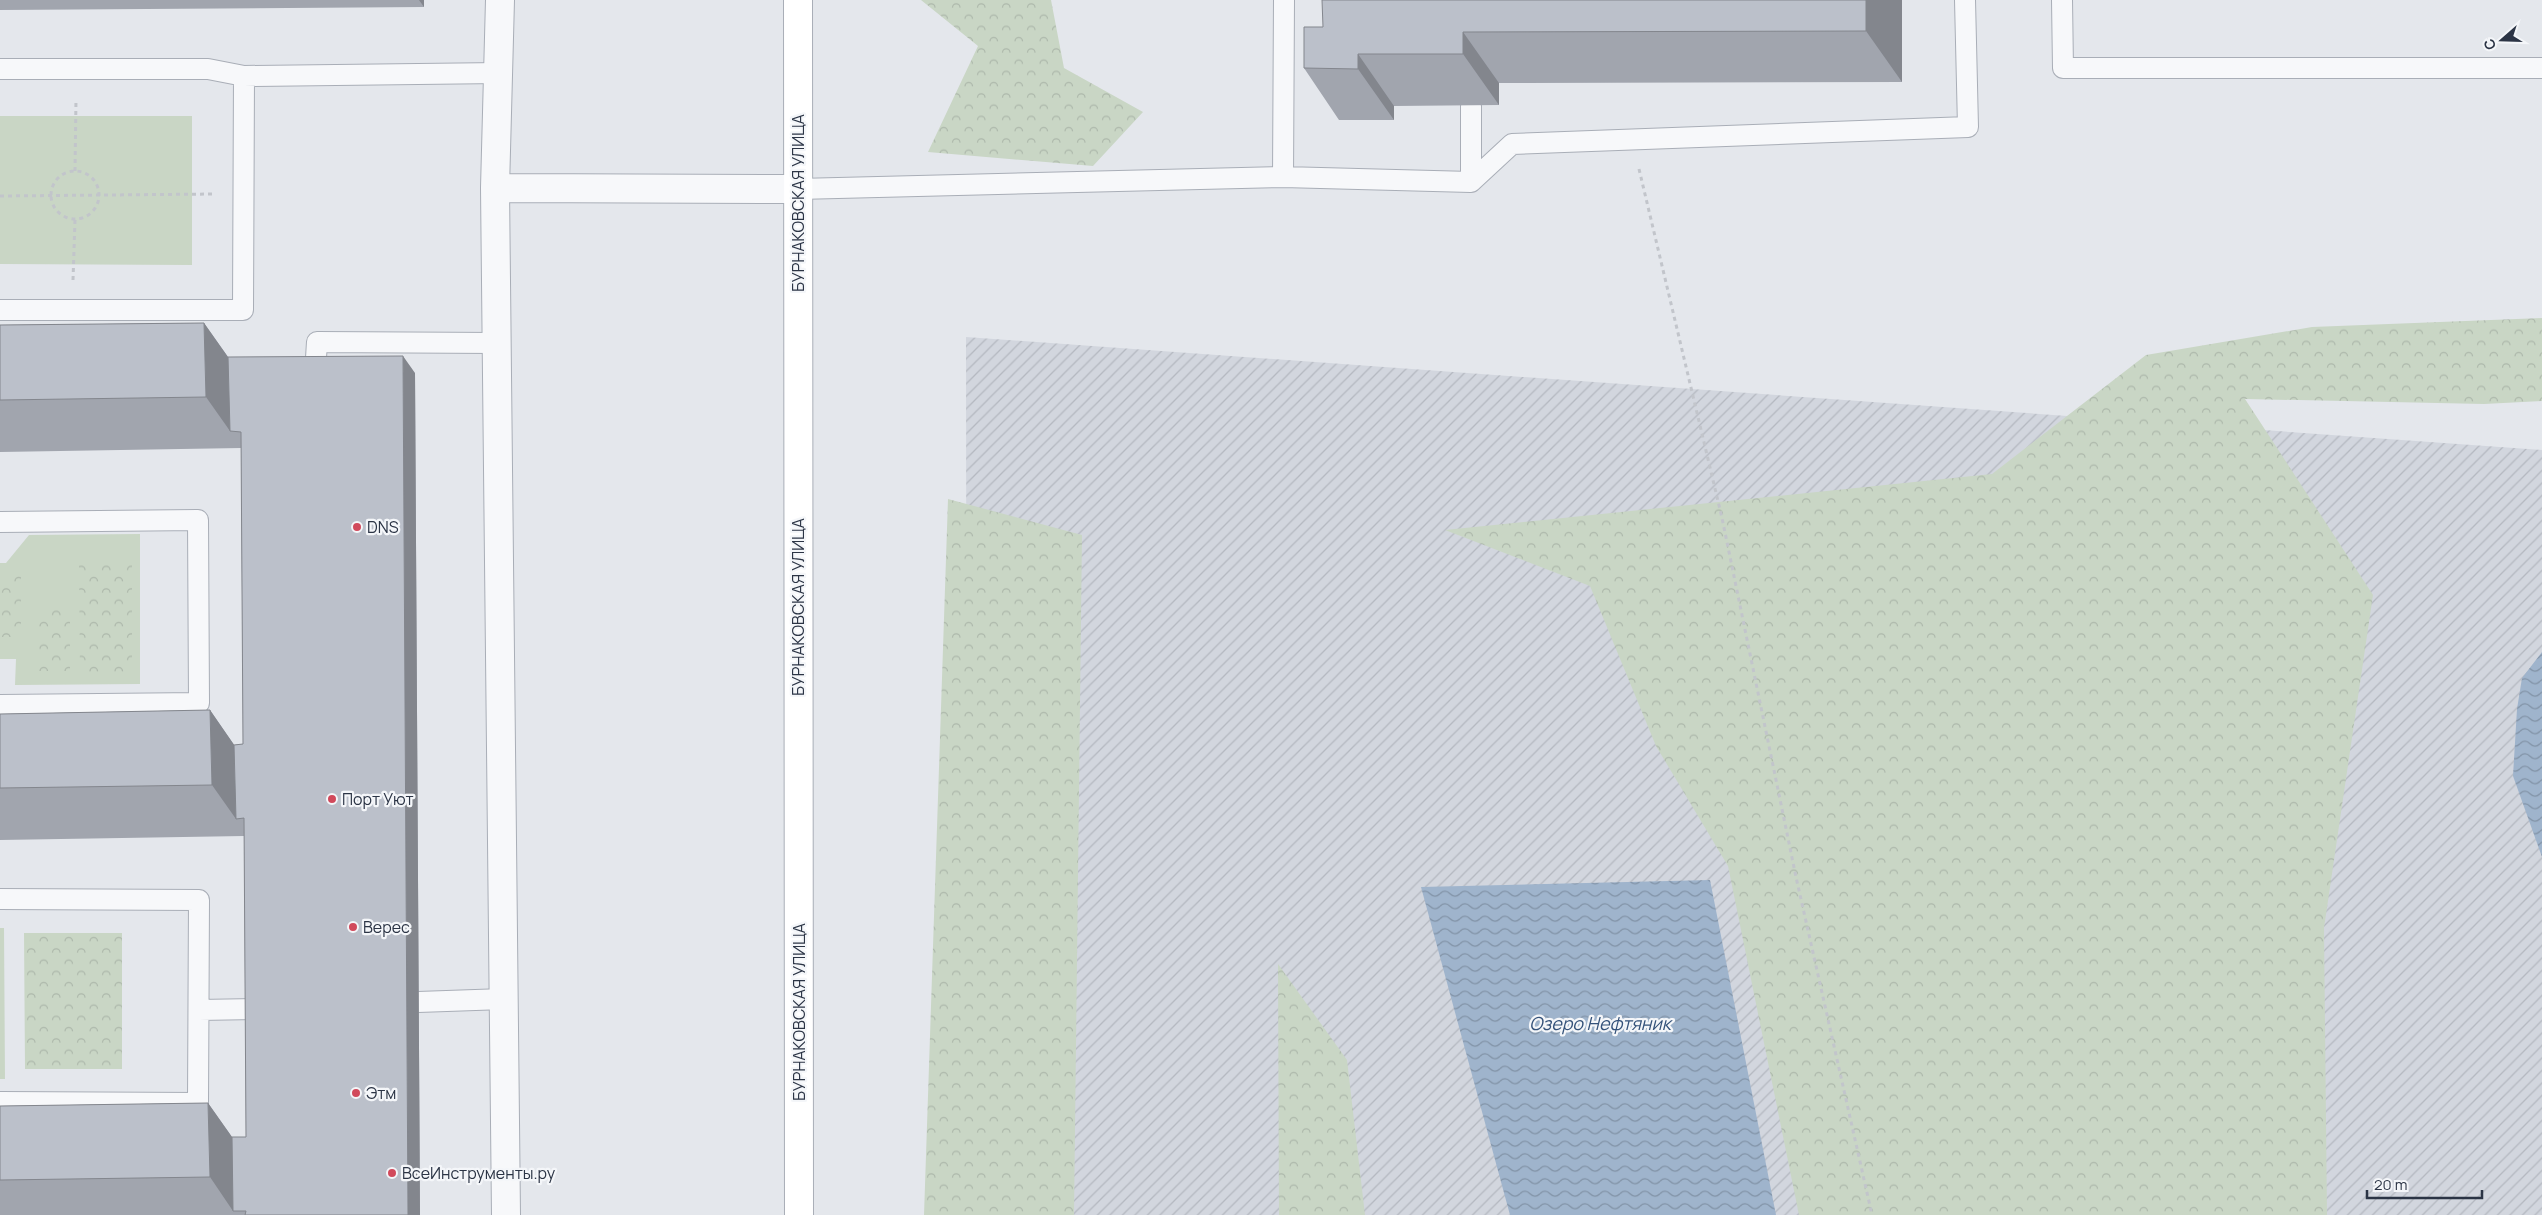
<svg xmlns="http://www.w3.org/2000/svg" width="2542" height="1215" font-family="Manrope,sans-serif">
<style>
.industrial{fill:url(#industrial-furrows)}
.green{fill:#c9d6c5}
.forest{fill:url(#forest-crowns)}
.water{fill:url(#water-waves)}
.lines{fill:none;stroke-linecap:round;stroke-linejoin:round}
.service-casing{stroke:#a9aeb7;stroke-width:22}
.minor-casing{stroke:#a9aeb7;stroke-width:30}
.secondary-casing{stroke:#a9aeb7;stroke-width:30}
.path{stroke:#c2c5cb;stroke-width:3;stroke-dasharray:4 4;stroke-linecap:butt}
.service{stroke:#f7f8fa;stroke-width:20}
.minor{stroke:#f7f8fa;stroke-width:28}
.secondary{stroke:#fff;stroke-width:28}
.wall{fill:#a1a5ae}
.shaded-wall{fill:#83868d}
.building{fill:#bbc0ca;stroke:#83868d}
.poi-dot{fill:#d1495b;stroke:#f4f6f9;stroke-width:2}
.labels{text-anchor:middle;stroke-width:4.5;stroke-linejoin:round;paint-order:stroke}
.street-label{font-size:16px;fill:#2b3445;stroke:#f4f6f9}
.poi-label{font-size:16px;fill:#2b3445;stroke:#f4f6f9;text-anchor:start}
.water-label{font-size:18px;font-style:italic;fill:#34527a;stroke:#f4f6f9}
</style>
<defs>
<pattern id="industrial-furrows" width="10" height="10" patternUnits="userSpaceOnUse" patternTransform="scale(1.25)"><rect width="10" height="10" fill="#d2d6de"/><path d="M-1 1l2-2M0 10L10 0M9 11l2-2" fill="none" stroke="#b4b8c0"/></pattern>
<pattern id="forest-crowns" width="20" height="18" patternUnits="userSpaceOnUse" patternTransform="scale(1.25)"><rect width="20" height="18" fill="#c9d6c5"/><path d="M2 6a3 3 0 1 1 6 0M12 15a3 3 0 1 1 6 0" fill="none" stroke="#adb8ab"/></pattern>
<pattern id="water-waves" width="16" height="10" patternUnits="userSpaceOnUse" patternTransform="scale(1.25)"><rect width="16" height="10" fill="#9fb4cc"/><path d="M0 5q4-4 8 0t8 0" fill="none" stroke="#8293a7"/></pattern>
</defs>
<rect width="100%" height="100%" fill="#e4e7ec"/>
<path class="industrial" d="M 966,337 L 2542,450 L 2542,1215 L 967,1215 Z"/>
<path class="green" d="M 0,116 L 192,116 L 192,265 L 0,264 Z
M 140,534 L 140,684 L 15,685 L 16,659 L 0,659 L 0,637 L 20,637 L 21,574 L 0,574 L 0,563 L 6,563 L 29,535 Z
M 0,928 L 4,928 L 5,1079 L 0,1079 Z"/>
<path class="forest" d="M 921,0 L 1051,0 L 1064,68 L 1143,112 L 1093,166 L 928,152 L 978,46 Z
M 2542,318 L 2542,401 L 2484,404 L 2245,399 L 2373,595 L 2324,928 L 2327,1215 L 1799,1215 L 1728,866 L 1656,746 L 1590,586 L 1445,530 L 1992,474 L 2146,355 L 2312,327 Z
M 948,499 L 1082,535 L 1074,1215 L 924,1215 Z
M 79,560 L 132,560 L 132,677 L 80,677 Z
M 0,574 L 21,574 L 21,637 L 0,637 Z
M 37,610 L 70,610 L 70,671 L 37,671 Z
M 24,933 L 122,933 L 122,1069 L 25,1069 Z
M 1278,964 L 1347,1060 L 1365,1215 L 1279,1215 Z"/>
<path class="water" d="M 2542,652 L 2542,857 L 2513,776 L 2517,709 L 2522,678 Z
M 1710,880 L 1776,1215 L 1510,1215 L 1421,887 Z"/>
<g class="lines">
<defs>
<path id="service" d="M 2062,0 L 2063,68 L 2542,68
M 0,69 L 208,69 L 244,76 L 500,73
M 1283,177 L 1284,0
M 1471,182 L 1471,106
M 798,189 L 1283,177 L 1471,182 L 1512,144 L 1968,127 L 1965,0
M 0,310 L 243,310 L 244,76
M 315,374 L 317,342 L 497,343
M 0,522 L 198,520 L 199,703 L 0,705
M 0,899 L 199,900 L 198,1103 L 0,1102
M 418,1002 L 504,999
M 199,1010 L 257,1009"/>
<path id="minor" d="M 500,0 L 495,188 L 506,1215
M 495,188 L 798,189"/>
<path id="secondary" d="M 798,0 L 799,1215"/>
</defs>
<use href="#service" class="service-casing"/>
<use href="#minor" class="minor-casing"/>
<use href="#secondary" class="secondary-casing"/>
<path class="path" d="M 1639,169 L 1722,518 L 1796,877 L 1872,1215
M51 195a24 24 0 1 1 48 0a24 24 0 1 1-48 0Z
M 75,171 L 76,99
M 0,196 L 215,194
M 73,280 L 75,220"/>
<use href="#service" class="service"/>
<use href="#minor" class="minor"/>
<use href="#secondary" class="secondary"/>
</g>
<path class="wall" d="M 0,0 L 424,0 L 424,7 L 0,10 Z
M 1902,0 L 1902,82 L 1499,83 L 1499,105 L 1394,106 L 1394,120 L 1339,120 L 1304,68 L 1323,27 Z
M 204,323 L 228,357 L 415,373 L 420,1215 L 0,1215 L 0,1106 L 208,1103 L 232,1137 L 246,1137 L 244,836 L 0,840 L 0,714 L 210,710 L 234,745 L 243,744 L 241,448 L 0,452 L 0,325 Z"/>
<path class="shaded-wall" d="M 419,0 L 424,0 L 424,7 Z
M 1866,0 L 1902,0 L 1902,82 L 1866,31 Z
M 1463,32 L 1499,83 L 1499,105 L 1463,54 Z
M 1358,54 L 1394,106 L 1394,120 L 1358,69 Z
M 204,323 L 240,374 L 230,431 L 206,397 Z
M 403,356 L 415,373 L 420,1215 L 408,1215 Z
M 210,710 L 246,762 L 244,818 L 236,819 L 212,785 Z
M 208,1103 L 244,1154 L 233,1211 L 210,1177 Z"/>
<path class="building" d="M 1322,0 L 1866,0 L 1866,31 L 1463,32 L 1463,54 L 1358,54 L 1358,69 L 1304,68 L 1304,27 L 1323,27 Z
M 204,323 L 206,397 L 0,400 L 0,325 Z
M 403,356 L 408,1215 L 245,1215 L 246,1211 L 233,1211 L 232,1137 L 246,1137 L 244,818 L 236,819 L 234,745 L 243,744 L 241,432 L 230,431 L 228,357 Z
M 210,710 L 212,785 L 0,788 L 0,714 Z
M 208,1103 L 210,1177 L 0,1180 L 0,1106 Z"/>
<g class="poi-dot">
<circle cx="357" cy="527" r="5"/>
<circle cx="332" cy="799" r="5"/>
<circle cx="353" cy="927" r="5"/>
<circle cx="356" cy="1093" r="5"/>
<circle cx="392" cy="1173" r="5"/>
</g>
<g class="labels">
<g class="street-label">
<text transform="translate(798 203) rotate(-90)" y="6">БУРНАКОВСКАЯ УЛИЦА</text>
<text transform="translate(798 607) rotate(-90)" y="6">БУРНАКОВСКАЯ УЛИЦА</text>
<text transform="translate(799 1012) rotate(-90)" y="6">БУРНАКОВСКАЯ УЛИЦА</text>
</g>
<g class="poi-label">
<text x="367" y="533">DNS</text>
<text x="342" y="805">Порт Уют</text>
<text x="363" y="933">Верес</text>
<text x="366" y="1099">Этм</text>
<text x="402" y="1179">ВсеИнструменты.ру</text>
</g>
<g class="water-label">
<text x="1600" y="1030">Озеро Нефтяник</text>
</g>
</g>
<g transform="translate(2502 40) rotate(250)" stroke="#f4f6f9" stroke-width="4" paint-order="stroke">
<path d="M0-4L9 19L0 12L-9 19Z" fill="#2b3445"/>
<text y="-8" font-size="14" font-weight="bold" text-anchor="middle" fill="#2b3445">С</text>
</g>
<path d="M2367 1190v8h115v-8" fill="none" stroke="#2b3445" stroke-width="2.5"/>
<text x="2374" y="1190" font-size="15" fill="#2b3445" stroke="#f4f6f9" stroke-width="4" paint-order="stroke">20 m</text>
</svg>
